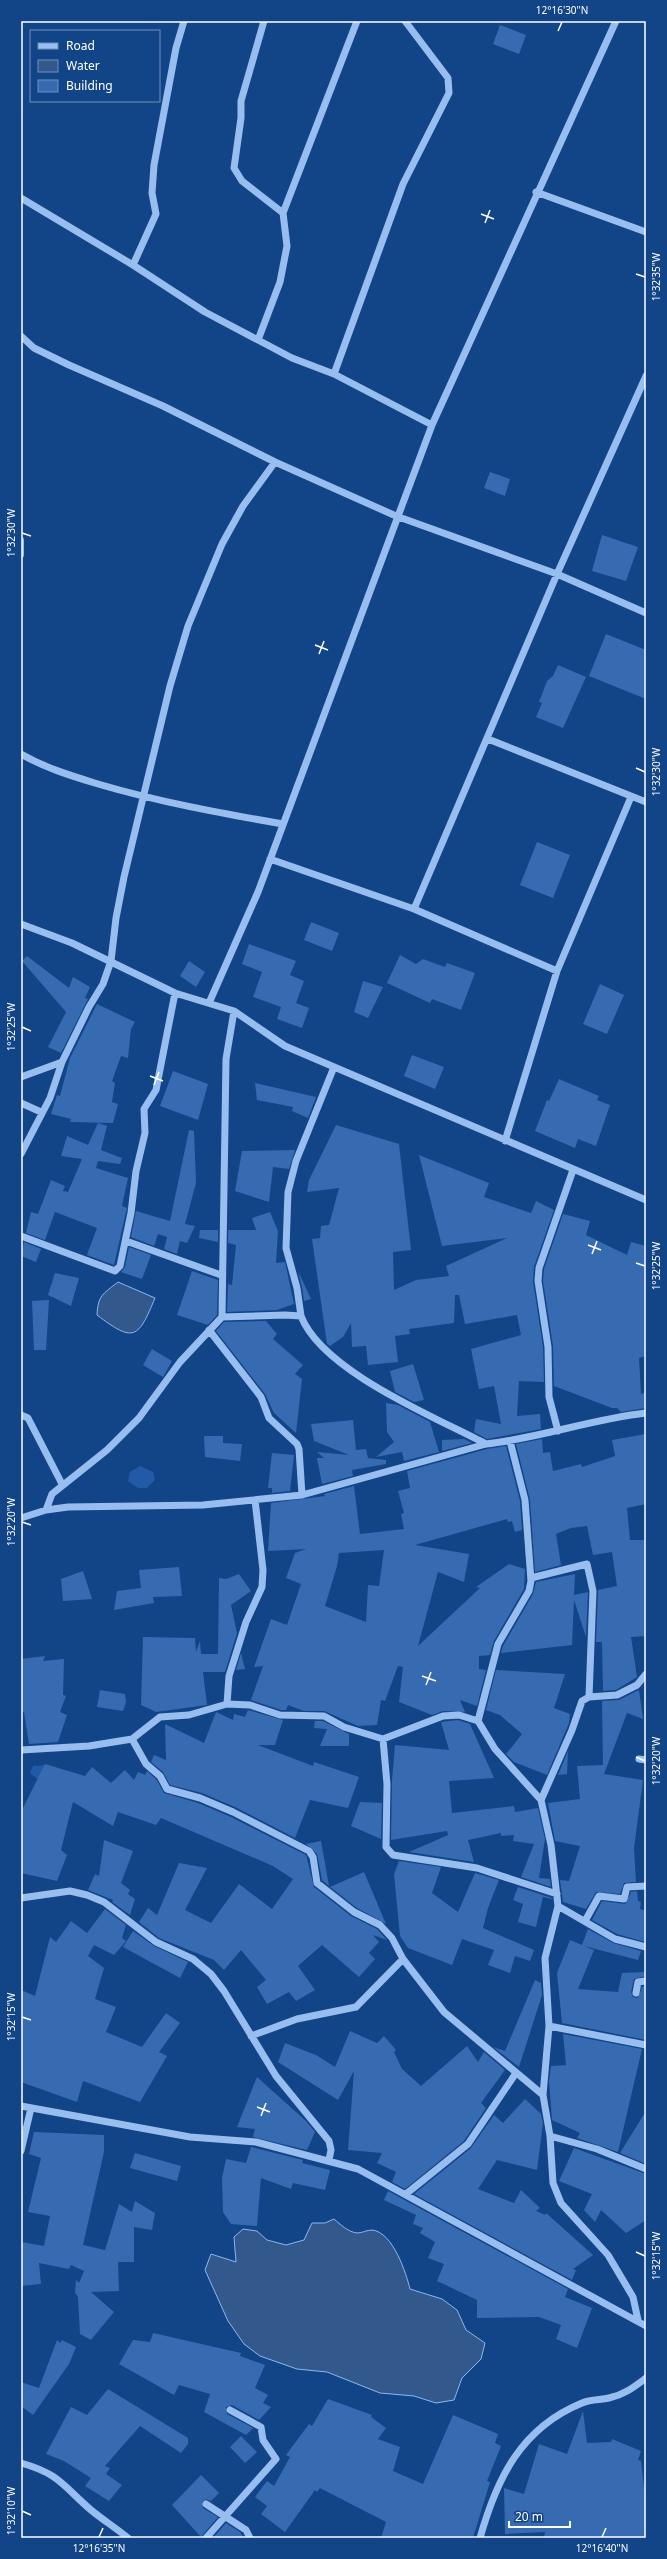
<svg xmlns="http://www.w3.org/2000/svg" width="667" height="2559" font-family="'Noto Sans',sans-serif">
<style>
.green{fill:#215ba7}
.water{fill:#33588b;stroke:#89b9f4}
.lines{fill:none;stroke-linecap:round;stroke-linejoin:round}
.stream{stroke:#89b9f4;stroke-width:6}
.building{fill:#366bb1;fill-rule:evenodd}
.minor{stroke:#98bef0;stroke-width:7}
.ticks{fill:none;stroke:#fff;stroke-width:1.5}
.neatline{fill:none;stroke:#fff;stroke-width:1.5}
.ticks-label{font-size:10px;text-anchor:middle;fill:#fff}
</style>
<rect width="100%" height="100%" fill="#124488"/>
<path class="green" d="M 140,1466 L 153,1472 L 155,1480 L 147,1488 L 138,1488 L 128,1481 L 130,1472 Z
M 45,1765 L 46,1786 L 30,1773 L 33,1766 Z"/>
<path class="water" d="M 118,1282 L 155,1298 C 138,1339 134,1343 97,1315 C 98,1295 103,1294 118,1282 Z
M 334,2219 C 340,2224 348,2232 357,2233 C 362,2233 367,2230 372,2230 C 393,2232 406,2273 410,2289 L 442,2299 L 457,2310 L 466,2330 L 485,2343 L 481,2359 L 462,2378 L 454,2400 L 436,2403 L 414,2396 L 380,2393 L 327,2372 L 297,2369 L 260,2356 L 244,2344 L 228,2321 L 205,2270 L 211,2254 L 236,2262 L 234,2237 L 243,2229 L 257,2231 L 267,2240 L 286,2245 L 304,2240 L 312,2223 L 325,2223 Z"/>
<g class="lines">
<path class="stream" d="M 21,540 L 21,555"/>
</g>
<path class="building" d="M 500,25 L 526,35 L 519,54 L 493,44 Z
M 490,472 L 510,479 L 505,496 L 484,488 Z
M 602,535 L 638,547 L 626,581 L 592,571 Z
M 606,634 L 646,650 L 646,699 L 589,676 Z
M 558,665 L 586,677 L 563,728 L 536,717 L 542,703 L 539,702 L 547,681 L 553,676 Z
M 537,842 L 570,855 L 553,898 L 520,885 Z
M 311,922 L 339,933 L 332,951 L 304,940 Z
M 249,944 L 296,961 L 290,975 L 304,981 L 296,1003 L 309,1008 L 302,1028 L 277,1019 L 281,1007 L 253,997 L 262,972 L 242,964 Z
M 400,955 L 416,964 L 423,959 L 445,967 L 447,963 L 475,973 L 461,1010 L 432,999 L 430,1003 L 387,983 Z
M 27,956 L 69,988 L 73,977 L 90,987 L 85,998 L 88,999 L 61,1053 L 48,1047 L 66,1012 L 22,961 Z
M 189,961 L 205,972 L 196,987 L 180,976 Z
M 363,981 L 383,987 L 368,1018 L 354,1012 Z
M 600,984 L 624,995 L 607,1034 L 583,1024 Z
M 97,1004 L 135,1022 L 131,1029 L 128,1058 L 121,1056 L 112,1081 L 115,1083 L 112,1102 L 118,1104 L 113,1123 L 70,1122 L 71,1119 L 51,1114 L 57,1095 L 60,1096 L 70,1058 Z
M 412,1055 L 444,1067 L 435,1089 L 404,1076 Z
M 173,1071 L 208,1084 L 198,1120 L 160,1106 Z
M 559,1079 L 599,1096 L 597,1100 L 610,1105 L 596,1146 L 578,1139 L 575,1148 L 535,1131 L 547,1100 L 549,1101 Z
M 255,1083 L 316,1097 L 308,1118 L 292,1111 L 293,1107 L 257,1100 Z
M 98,1123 L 107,1126 L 101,1150 L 122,1158 L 120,1164 L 98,1161 L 96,1168 L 128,1178 L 122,1206 L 127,1208 L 126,1212 L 114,1265 L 87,1255 L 97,1228 L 55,1212 L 45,1240 L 26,1233 L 31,1212 L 38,1214 L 51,1180 L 65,1186 L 63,1191 L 68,1192 L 82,1159 L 61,1156 L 67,1136 L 88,1145 Z
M 336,1125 L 399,1144 L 411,1250 L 393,1252 L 394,1290 L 416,1280 L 449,1276 L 446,1266 L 507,1238 L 442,1246 L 419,1155 L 489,1183 L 484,1197 L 531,1213 L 536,1201 L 554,1210 L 534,1267 L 533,1281 L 543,1347 L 544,1382 L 519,1381 L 517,1416 L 540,1414 L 541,1429 L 487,1439 L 474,1432 L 476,1419 L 501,1424 L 494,1386 L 479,1389 L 471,1349 L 521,1335 L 517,1315 L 465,1324 L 459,1295 L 455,1295 L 454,1323 L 409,1329 L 410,1334 L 395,1336 L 398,1362 L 368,1365 L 366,1346 L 352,1347 L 351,1323 L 343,1337 L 330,1346 L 327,1344 L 312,1239 L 320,1238 L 321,1226 L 329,1225 L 339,1188 L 307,1192 L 309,1180 Z
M 189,1130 L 194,1131 L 196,1183 L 185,1224 L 195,1226 L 187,1243 L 180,1241 L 177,1254 L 164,1249 L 167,1237 L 158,1234 L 154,1246 L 131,1237 L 136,1211 L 170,1221 Z
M 295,1150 L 289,1169 L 273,1167 L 269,1202 L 235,1191 L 242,1151 Z
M 270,1212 L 278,1231 L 276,1263 L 285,1262 L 294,1304 L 277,1310 L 227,1312 L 228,1284 L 232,1285 L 236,1245 L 228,1243 L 228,1230 L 256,1230 L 252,1218 Z
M 563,1214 L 590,1221 L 586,1235 L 627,1255 L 631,1242 L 646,1246 L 646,1356 L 639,1358 L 641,1394 L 646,1392 L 646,1408 L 621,1412 L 617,1408 L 612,1408 L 554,1386 L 553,1346 L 543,1281 L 544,1269 Z
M 200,1230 L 218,1230 L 218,1242 L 199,1238 Z
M 24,1242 L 41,1249 L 36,1262 L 21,1256 Z
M 129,1247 L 151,1255 L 142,1279 L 121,1272 L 125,1267 Z
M 192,1271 L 218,1280 L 217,1315 L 208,1325 L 177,1315 Z
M 298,1271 L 311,1299 L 304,1301 L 302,1287 Z
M 55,1273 L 79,1278 L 71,1306 L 48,1295 Z
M 49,1300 L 46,1350 L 34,1350 L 32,1301 Z
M 266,1321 L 277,1334 L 273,1339 L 303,1365 L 295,1374 L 302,1379 L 296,1433 L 274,1413 L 265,1394 L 216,1331 L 224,1322 Z
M 152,1349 L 172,1361 L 163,1377 L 143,1365 Z
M 413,1364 L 424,1400 L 414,1402 L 395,1392 L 390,1371 Z
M 386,1403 L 398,1405 L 430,1422 L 439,1452 L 404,1461 L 402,1452 L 376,1457 L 394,1442 L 387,1432 Z
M 353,1420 L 356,1450 L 366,1449 L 368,1458 L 386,1460 L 386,1464 L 352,1470 L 353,1476 L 322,1484 L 317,1458 L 324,1458 L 317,1452 L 349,1455 L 314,1441 L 311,1424 Z
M 646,1434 L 646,1504 L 627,1508 L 630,1540 L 645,1540 L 646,1636 L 631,1637 L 637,1677 L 616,1690 L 603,1691 L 602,1642 L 596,1642 L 598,1590 L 617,1586 L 612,1552 L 593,1555 L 587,1526 L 571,1528 L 556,1534 L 561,1565 L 535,1572 L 530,1500 L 516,1444 L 542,1439 L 543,1453 L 550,1452 L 553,1471 L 581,1464 L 582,1467 L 615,1456 L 612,1440 Z
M 204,1436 L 223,1436 L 223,1443 L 242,1444 L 240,1461 L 205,1457 Z
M 464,1439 L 472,1443 L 442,1451 L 442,1440 Z
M 506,1446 L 520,1501 L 522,1530 L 515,1532 L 512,1521 L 508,1522 L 507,1519 L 415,1545 L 469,1554 L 464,1582 L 438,1572 L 418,1646 L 480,1588 L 476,1587 L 509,1564 L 525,1569 L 524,1589 L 494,1641 L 490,1655 L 479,1656 L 479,1669 L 486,1670 L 477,1706 L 460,1700 L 465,1712 L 443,1711 L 432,1715 L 399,1702 L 403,1667 L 398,1666 L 385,1701 L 381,1700 L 377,1725 L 358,1726 L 324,1711 L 304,1711 L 288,1705 L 286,1710 L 281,1710 L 251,1700 L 263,1666 L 254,1667 L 271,1619 L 287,1625 L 301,1584 L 286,1578 L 295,1553 L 306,1549 L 268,1551 L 271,1503 L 325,1496 L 324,1494 L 354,1486 L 360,1534 L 404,1529 L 401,1514 L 404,1513 L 398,1491 L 410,1488 L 407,1471 L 487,1449 ZM 384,1550 L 379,1586 L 368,1585 L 366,1622 L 325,1606 L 337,1566 L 339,1553 Z
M 272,1453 L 294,1455 L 290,1491 L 272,1493 L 272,1488 L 268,1488 Z
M 179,1567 L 182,1596 L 153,1597 L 154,1603 L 114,1610 L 117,1591 L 141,1588 L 139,1570 Z
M 83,1571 L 92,1599 L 63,1601 L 61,1579 Z
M 239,1574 L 251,1591 L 231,1605 L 237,1633 L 225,1672 L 203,1672 L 207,1705 L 156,1712 L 141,1705 L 143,1637 L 195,1638 L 196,1652 L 200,1641 L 201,1654 L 218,1654 L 219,1578 L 226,1579 Z
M 575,1574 L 574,1595 L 588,1592 L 586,1637 L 574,1600 L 572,1645 L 501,1653 L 503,1646 L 533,1594 L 536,1582 Z
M 241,1653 L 245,1669 L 236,1670 Z
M 45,1656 L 43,1661 L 64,1659 L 63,1695 L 66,1696 L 60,1712 L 67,1715 L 58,1742 L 29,1744 L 24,1712 L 21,1712 L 21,1659 Z
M 496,1670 L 565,1674 L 554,1708 L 570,1714 L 569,1723 L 547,1775 L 514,1762 L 506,1754 L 522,1734 L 500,1715 L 486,1710 Z
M 100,1690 L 125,1694 L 126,1702 L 123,1711 L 97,1707 Z
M 639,1690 L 643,1719 L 627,1713 L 604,1774 L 643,1780 L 634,1848 L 636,1882 L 624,1883 L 620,1894 L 596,1892 L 586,1909 L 563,1902 L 560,1880 L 569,1881 L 580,1846 L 555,1841 L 548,1803 L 580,1799 L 577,1766 L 603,1765 L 602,1701 L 619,1700 Z
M 248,1710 L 283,1720 L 275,1745 L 258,1745 L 313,1766 L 314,1762 L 359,1777 L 348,1808 L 310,1800 L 295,1838 L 235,1807 L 202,1793 L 170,1785 L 163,1772 L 151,1762 L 154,1755 L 166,1760 L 165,1724 L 204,1743 L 216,1712 L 233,1720 L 234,1714 L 245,1717 Z
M 458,1720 L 470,1724 L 494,1778 L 449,1781 L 452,1813 L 514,1806 L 515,1812 L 538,1808 L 545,1839 L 539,1878 L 550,1879 L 551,1887 L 521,1877 L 534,1844 L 513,1841 L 514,1835 L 501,1836 L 501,1833 L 468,1840 L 474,1862 L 409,1852 L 448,1835 L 447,1831 L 391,1840 L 392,1780 L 395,1745 L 449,1750 L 441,1722 Z
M 315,1721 L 323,1721 L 349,1734 L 349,1746 L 320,1746 L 327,1729 L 314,1728 Z
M 568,1751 L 567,1774 L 558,1775 Z
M 45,1764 L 85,1776 L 92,1767 L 111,1783 L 125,1770 L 134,1780 L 138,1772 L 145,1775 L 147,1771 L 156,1779 L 164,1793 L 198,1803 L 231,1817 L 306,1855 L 314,1887 L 351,1916 L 377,1929 L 387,1940 L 373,1935 L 379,1942 L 369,1953 L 375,1959 L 359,1977 L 322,1945 L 298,1966 L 315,1990 L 296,2001 L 289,1992 L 267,2004 L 257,1987 L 266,1980 L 241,1950 L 224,1970 L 214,1960 L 159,1938 L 139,1922 L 148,1908 L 157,1915 L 179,1863 L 207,1868 L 185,1910 L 211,1923 L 239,1884 L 272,1909 L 293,1879 L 273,1866 L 161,1818 L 156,1825 L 118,1812 L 113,1826 L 73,1802 L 61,1850 L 67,1855 L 57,1881 L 21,1873 L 21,1812 Z
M 360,1802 L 382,1803 L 381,1839 L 351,1826 Z
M 104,1840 L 133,1851 L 121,1883 L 130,1890 L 128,1894 L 135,1899 L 130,1915 L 112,1902 L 113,1900 L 88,1890 L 95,1874 L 99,1876 Z
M 321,1841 L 329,1886 L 322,1880 L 317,1854 L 306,1844 Z
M 399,1861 L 441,1867 L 432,1893 L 458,1912 L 475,1873 L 499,1880 L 488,1908 L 483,1928 L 534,1950 L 530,1961 L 515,1956 L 510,1973 L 488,1965 L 494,1950 L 462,1939 L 452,1965 L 408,1948 L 400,1936 L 394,1874 Z
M 364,1872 L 386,1924 L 357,1908 L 330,1887 Z
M 518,1887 L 552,1898 L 552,1899 L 543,1897 L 536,1927 L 518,1922 L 523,1904 L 513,1900 Z
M 637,1891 L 638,1901 L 641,1902 L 640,1909 L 646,1911 L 645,1942 L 617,1934 L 592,1920 L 602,1901 L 625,1904 L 631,1892 Z
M 105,1909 L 126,1925 L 122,1938 L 126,1941 L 114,1955 L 94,1945 L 88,1956 L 104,1968 L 95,1999 L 116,2007 L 106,2032 L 142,2047 L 166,2013 L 180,2023 L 159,2052 L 167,2056 L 140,2102 L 83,2081 L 77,2102 L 21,2082 L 21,1990 L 35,1996 L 50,1937 L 56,1942 L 71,1921 L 87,1933 Z
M 588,1929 L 613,1943 L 641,1951 L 638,1960 L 584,1946 L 594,1950 L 578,1989 L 618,1992 L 622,1973 L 646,1972 L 646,1976 L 634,1979 L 631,1992 L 633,1997 L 638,1998 L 642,1987 L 646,1986 L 646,2040 L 562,2023 L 557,1973 L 570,1940 L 582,1945 Z
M 133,1931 L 154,1946 L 188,1962 L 180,1978 L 123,1947 Z
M 535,1980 L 541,1983 L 542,1995 L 519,2067 L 493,2047 L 505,2051 Z
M 350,2031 L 377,2043 L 384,2036 L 396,2050 L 394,2052 L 402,2069 L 421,2086 L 467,2046 L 478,2062 L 484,2052 L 505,2070 L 481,2103 L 486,2108 L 464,2141 L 405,2189 L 392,2182 L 396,2172 L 377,2163 L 382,2153 L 348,2150 L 354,2071 L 338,2100 L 278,2062 L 285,2043 L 316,2055 L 335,2067 Z
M 563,2034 L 642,2049 L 618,2152 L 577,2138 L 580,2133 L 552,2120 L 549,2081 L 551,2066 L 566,2065 Z
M 257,2077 L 306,2121 L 315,2132 L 307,2150 L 253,2137 L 255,2129 L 237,2127 Z
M 525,2099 L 541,2114 L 543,2123 L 537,2170 L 497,2160 L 478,2189 L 514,2203 L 521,2190 L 540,2208 L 536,2211 L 545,2215 L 546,2213 L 593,2255 L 573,2269 L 576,2270 L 572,2280 L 414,2194 L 471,2148 L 494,2115 L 503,2123 Z
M 646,2111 L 646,2164 L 620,2153 Z
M 34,2132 L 104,2135 L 104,2152 L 83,2245 L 105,2250 L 119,2204 L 132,2212 L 135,2201 L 155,2213 L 152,2230 L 134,2227 L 134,2262 L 118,2262 L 119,2291 L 91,2292 L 114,2312 L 91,2340 L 80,2334 L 78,2297 L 75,2293 L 76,2280 L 79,2283 L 84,2271 L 71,2265 L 69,2269 L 39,2263 L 41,2284 L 21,2286 L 21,2242 L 44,2246 L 50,2216 L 28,2212 L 41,2158 L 29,2154 Z
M 251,2147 L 303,2160 L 302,2163 L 330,2170 L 325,2190 L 293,2183 L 291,2189 L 261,2178 L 257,2226 L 231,2224 L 223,2212 L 222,2178 L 226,2159 L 246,2163 Z
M 574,2148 L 646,2174 L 646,2220 L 626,2233 L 601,2210 L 595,2222 L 584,2210 L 592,2194 L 559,2181 Z
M 135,2153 L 181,2166 L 177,2181 L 130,2168 Z
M 388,2191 L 568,2289 L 565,2297 L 592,2308 L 577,2348 L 556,2339 L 561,2325 L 539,2317 L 477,2318 L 477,2300 L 437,2281 L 444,2264 L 428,2258 L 435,2242 L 420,2233 L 423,2228 L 413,2224 L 416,2215 L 384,2200 Z
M 153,2333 L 241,2353 L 240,2356 L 265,2365 L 255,2388 L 268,2395 L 263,2403 L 271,2407 L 259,2420 L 232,2405 L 226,2407 L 227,2414 L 253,2428 L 246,2435 L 204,2412 L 210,2394 L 179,2385 L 174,2395 L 119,2364 L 133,2340 L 150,2342 Z
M 57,2340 L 60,2343 L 62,2340 L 76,2347 L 69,2364 L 33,2415 L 21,2406 L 21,2382 L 39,2388 Z
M 108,2389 L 188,2438 L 188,2444 L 181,2453 L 140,2426 L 105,2466 L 110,2468 L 106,2474 L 122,2485 L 109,2501 L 85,2486 L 91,2478 L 64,2461 L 46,2454 L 71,2407 L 87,2415 Z
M 328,2399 L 372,2415 L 371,2417 L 386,2428 L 378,2439 L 400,2447 L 393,2471 L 423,2484 L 453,2415 L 498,2434 L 495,2443 L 501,2446 L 487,2481 L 490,2482 L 473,2538 L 381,2538 L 386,2522 L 320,2488 L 317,2492 L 315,2490 L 285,2532 L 261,2514 L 267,2506 L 255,2497 L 267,2481 L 274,2486 L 290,2457 L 286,2455 L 309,2424 L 312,2426 Z
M 583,2411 L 587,2443 L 611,2442 L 612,2439 L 641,2451 L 638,2460 L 641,2461 L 646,2505 L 646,2538 L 544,2538 L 545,2532 L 505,2534 L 504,2488 L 524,2494 L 539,2444 L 567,2454 Z
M 241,2436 L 257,2452 L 245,2463 L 230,2447 Z
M 201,2475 L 219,2493 L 211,2501 L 206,2499 L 202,2502 L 203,2508 L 218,2517 L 201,2537 L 172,2505 Z
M 226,2523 L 240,2532 L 244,2538 L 213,2538 Z"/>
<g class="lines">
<path class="minor" d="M 536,192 L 646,232
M 21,198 L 133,265 L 205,312 L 292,358 L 334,374 L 432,425
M 283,213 L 357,21
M 133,265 L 156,214 L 152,193 L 154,165 L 176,48 L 184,21
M 21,336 L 34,348 L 69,365 L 163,406 L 275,462 L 396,516 L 557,574 L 646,613
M 258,340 L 280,282 L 287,246 L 283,213 L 242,181 L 234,168 L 241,118 L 241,101 L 264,21
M 334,374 L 403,184 L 449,93 L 448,78 L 405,21
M 488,739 L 646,802
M 21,754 C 45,768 72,776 98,784 C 159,802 220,813 283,824
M 270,859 L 414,909 L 557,971
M 414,909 L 557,574 L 646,376
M 21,924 L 72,943 L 175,993 L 234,1011 L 285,1046 L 646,1200
M 209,1003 L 258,892 L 432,425 L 616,21
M 21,1077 L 62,1062
M 21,1103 L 41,1112
M 505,1141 L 557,971 L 631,797
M 21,1154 L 50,1098 L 62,1062 L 89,1007 L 103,984 L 111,961 L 116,918 L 124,877 L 170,686 L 188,626 L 222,544 L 243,506 L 275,462
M 21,1236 L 115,1271 L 120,1266 L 131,1213 L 136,1171 L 145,1133 L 144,1109 L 156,1090 L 175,993
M 126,1241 L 221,1275
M 301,1316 L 297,1288 L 286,1248 L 288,1192 L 296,1161 L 334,1067
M 222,1317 L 285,1315 L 301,1316 C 322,1371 435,1417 486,1444
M 209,1330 L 261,1397 L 269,1418 L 297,1444 L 299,1449 L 302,1495
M 21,1415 L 28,1418 L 62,1484
M 558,1431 L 549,1397 L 548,1347 L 538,1281 L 539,1268 L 573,1170
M 46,1510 L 52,1494 L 107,1450 L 139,1418 L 180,1362 L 222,1317 L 226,1059 L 234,1011
M 21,1518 L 46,1510 L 68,1507 L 203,1505 L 302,1495 L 486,1444 C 540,1438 592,1419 646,1413
M 531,1578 L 587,1564 L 593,1591 L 589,1697
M 227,1704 L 229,1676 L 246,1622 L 262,1587 L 263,1570 L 255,1500
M 478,1721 L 498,1644 L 529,1591 L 531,1581 L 525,1500 L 510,1441
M 132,1739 L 146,1764 L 160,1776 L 167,1789 L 200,1798 L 233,1812 L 309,1851 L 313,1857 L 317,1883 L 354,1912 L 380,1925 L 392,1938 L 403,1959 L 444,2012 L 543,2095
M 383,1739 L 387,1784 L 386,1847 L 393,1855 L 477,1868 L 557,1894
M 21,1750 L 89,1746 L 132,1739 L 160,1717 L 189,1715 L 227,1704 L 250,1705 L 280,1715 L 324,1716 L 344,1727 L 383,1739 L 443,1716 L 459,1715 L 478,1721 L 495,1749 L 541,1800
M 639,1759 L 646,1760
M 21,1898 L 70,1891 L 87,1895 L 104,1902 L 156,1942 L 193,1959 L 211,1974 L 224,1991 L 276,2076 L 329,2141 L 331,2150 L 329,2160
M 558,1906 L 615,1939 L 646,1947
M 585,1921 L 599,1896 L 624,1899 L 627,1887 L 646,1886
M 636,1993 L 638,1982 L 646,1981
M 549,2026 L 646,2045
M 251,2036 L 297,2019 L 356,2007 L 403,1959
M 21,2106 L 190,2137 L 256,2142 L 358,2169 L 646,2326
M 550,2136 L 597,2149 L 646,2169
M 21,2151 L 31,2108
M 406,2194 L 468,2144 L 516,2073
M 638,2320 L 633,2297 L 608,2255 L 561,2203 L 553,2183 L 550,2136 L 543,2095 L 549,2026 L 545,1958 L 558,1906 L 551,1845 L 541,1800 L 572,1730 L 582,1701 L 589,1697 L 617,1695 L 637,1685 L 646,1674
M 21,2463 C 60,2474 63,2486 91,2510 C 103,2520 116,2528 128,2538
M 206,2504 L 246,2530 L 250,2538
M 206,2538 L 276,2459 L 263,2440 L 261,2427 L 230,2410
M 480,2538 C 497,2478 521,2428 582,2403 C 591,2399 600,2400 609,2398 C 624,2395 634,2387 646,2378"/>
</g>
<path class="ticks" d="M 558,31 L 562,22M 481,214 L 494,219M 485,223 L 490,210M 636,274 L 645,277M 22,533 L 31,536M 315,645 L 328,650M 319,654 L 324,641M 636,768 L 645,772M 22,1027 L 31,1031M 150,1076 L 163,1081M 154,1085 L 159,1072M 588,1245 L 601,1250M 592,1254 L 597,1241M 636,1263 L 645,1266M 22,1522 L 31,1525M 422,1676 L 436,1681M 426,1685 L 431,1672M 636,1757 L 645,1761M 22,2017 L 31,2020M 257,2107 L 270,2112M 261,2116 L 266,2103M 636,2252 L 645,2256M 22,2511 L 31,2515M 99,2537 L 103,2528M 602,2537 L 606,2528"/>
<rect width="667" height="2559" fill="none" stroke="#124488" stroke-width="44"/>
<rect x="30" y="30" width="130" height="72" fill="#124488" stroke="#718fb8"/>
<rect x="38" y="43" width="20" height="6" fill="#98bef0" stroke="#718fb8"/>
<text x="66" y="50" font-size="12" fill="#ffffff">Road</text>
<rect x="38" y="60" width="20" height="12" fill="#33588b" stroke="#718fb8"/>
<text x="66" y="70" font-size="12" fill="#ffffff">Water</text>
<rect x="38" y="80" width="20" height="12" fill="#366bb1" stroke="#718fb8"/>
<text x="66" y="90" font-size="12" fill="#ffffff">Building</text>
<path d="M509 2521v6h61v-6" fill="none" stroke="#ffffff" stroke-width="2"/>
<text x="515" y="2521" font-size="12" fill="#ffffff" stroke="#124488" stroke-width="3" paint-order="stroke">20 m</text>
<rect x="22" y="22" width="623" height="2515" class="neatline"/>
<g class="ticks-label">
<text x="562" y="14">12°16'30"N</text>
<text transform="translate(656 277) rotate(-90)" y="4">1°32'35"W</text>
<text transform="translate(11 533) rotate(-90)" y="4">1°32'30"W</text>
<text transform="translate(656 772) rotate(-90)" y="4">1°32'30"W</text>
<text transform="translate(11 1027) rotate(-90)" y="4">1°32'25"W</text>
<text transform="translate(656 1266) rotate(-90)" y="4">1°32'25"W</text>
<text transform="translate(11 1522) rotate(-90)" y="4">1°32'20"W</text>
<text transform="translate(656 1761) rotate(-90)" y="4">1°32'20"W</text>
<text transform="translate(11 2017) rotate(-90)" y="4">1°32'15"W</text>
<text transform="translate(656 2256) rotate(-90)" y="4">1°32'15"W</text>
<text transform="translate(11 2511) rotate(-90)" y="4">1°32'10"W</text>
<text x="99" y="2552">12°16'35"N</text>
<text x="602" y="2552">12°16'40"N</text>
</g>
</svg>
